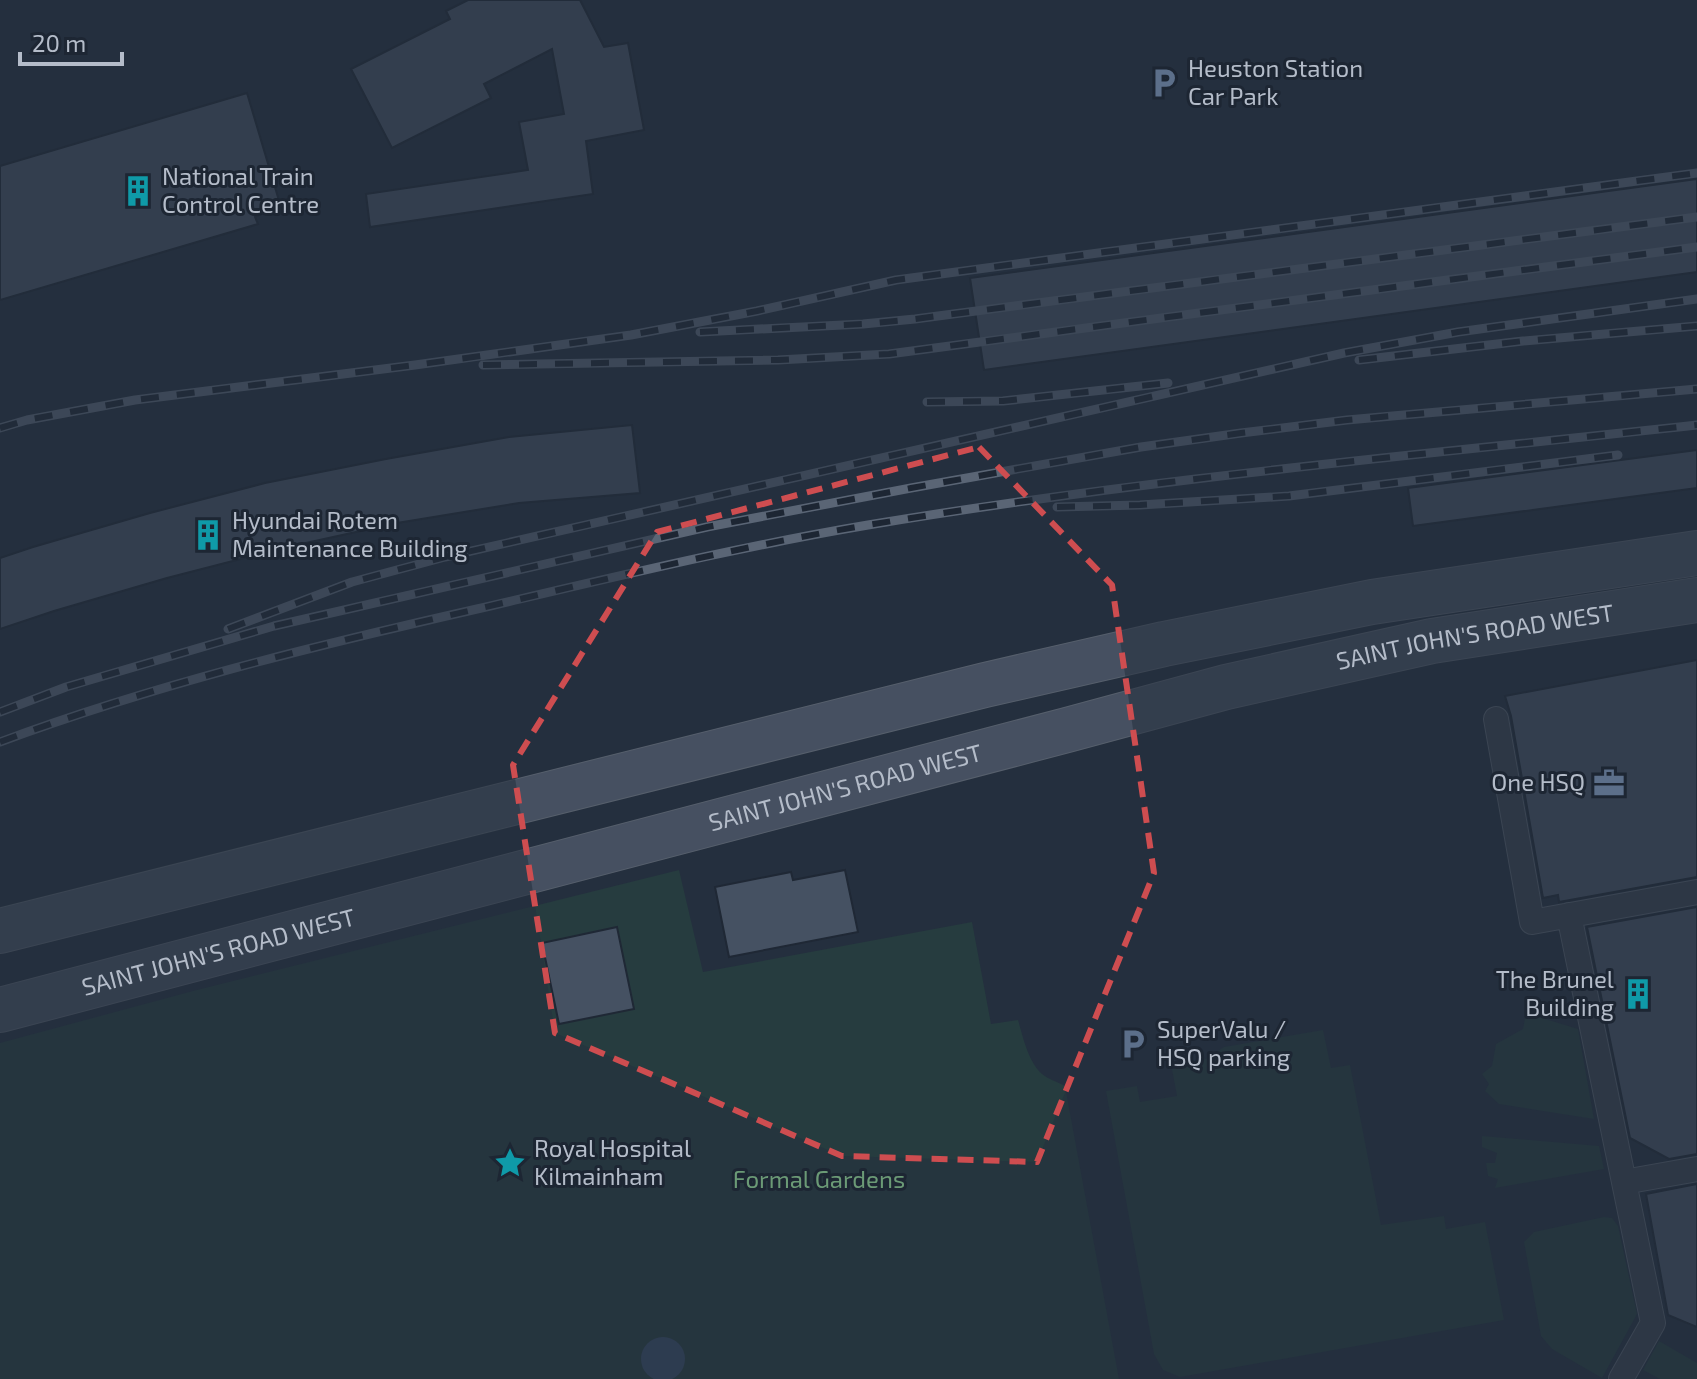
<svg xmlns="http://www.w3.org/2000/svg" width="1697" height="1379" font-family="'Exo 2',sans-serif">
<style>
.green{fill:#263c3f}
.water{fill:#394c67}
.building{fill:#455162;stroke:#1f2835;stroke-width:2}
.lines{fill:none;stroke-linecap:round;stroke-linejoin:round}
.pedestrian-casing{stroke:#565f6c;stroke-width:26}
.secondary-casing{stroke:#565f6c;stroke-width:46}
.pedestrian{stroke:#38414e;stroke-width:24}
.secondary{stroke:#465061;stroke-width:44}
.rail-casing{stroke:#5a6575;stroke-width:9}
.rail{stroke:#1d2633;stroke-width:6;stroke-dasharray:18;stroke-linecap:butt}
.marked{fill:none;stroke:#ce4d50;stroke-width:6;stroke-dasharray:16 10;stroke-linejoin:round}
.labels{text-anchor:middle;stroke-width:6;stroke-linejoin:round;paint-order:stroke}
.poi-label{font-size:24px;fill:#b4bcc9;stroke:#1d2633;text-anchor:start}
.street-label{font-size:24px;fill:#b4bcc9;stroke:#1d2633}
.park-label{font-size:24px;fill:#6b9a76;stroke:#1d2633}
</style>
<rect width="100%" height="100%" fill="#242f3e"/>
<path class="green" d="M 679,870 L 703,972 L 972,922 L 991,1024 L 1018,1020 C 1023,1037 1028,1061 1042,1074 C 1048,1079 1058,1082 1065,1086 L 1119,1379 L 0,1379 L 0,1043 L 193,991 Z
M 1526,1013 L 1578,1029 L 1594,1119 L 1499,1104 L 1485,1091 L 1489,1084 L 1482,1074 L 1492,1066 L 1496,1044 L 1523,1029 Z
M 1323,1030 L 1331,1068 L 1350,1065 L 1381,1225 L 1444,1216 L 1446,1229 L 1485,1222 L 1504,1320 L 1180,1377 L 1163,1370 L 1154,1354 L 1106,1091 L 1137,1086 L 1140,1102 L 1177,1096 L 1172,1069 L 1198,1064 L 1224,1047 Z
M 1482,1136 L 1599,1146 L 1604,1169 L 1495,1188 L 1498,1179 L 1488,1176 L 1486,1163 L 1495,1163 L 1497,1153 L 1482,1147 Z
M 1604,1217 L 1612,1218 L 1618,1226 L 1637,1314 L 1602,1378 L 1552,1349 L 1541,1336 L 1524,1242 L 1534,1232 Z
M 1659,1341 L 1697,1363 L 1697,1379 L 1660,1379 L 1643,1370 Z"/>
<path class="water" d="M641 1359a22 22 0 1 1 44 0a22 22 0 1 1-44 0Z"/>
<path class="building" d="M 468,0 L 580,0 L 604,47 L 628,43 L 644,130 L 586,141 L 593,194 L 370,227 L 366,194 L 528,170 L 519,122 L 564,114 L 552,49 L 484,84 L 491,98 L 392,148 L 351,69 L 450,19 L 446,11 Z
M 247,93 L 280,204 L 255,217 L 258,224 L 0,300 L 0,166 Z
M 1697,179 L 1697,272 L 984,370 L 970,278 Z
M 632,425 L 640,493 L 519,503 L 397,523 L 283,548 L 167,578 L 54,611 L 0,629 L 0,558 L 33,547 L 150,513 L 265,483 L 386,459 L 509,437 Z
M 1697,450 L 1697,488 L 1413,526 L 1408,488 Z
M 1697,660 L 1697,877 L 1559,902 L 1558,895 L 1543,898 L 1511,716 L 1505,696 Z
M 845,870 L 858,932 L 729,957 L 715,887 L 791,872 L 793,880 Z
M 1697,907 L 1697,1154 L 1669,1159 L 1630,1138 L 1587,927 Z
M 617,927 L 634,1009 L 559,1024 L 542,943 Z
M 1697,1184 L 1697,1327 L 1668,1315 L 1646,1194 Z"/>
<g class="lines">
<defs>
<path id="pedestrian" d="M 1496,719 L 1532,922 L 1697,892
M 1569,915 L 1653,1323 L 1621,1379
M 1624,1182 L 1697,1169"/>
<g id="secondary">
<path d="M 0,931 L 985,685 L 1164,644 L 1372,602 L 1697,553"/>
<path id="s1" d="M 0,1010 L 1067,730 L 1226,687 L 1432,641 L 1697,600"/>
</g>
</defs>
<use href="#pedestrian" class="pedestrian-casing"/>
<use href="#secondary" class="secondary-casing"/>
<use href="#pedestrian" class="pedestrian"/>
<use href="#secondary" class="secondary"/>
<defs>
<path id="rail" d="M 700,332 L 863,324 L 915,319 L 1697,217
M 1359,360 L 1523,341 L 1697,326
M 483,365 L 778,360 L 889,354 L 1697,247
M 927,402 L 1003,401 L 1168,383
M 0,428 L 27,420 L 135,400 L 415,365 L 631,335 L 757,311 L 896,280 L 1697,173
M 1057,507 L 1140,505 L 1289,496 L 1618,455
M 228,629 L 352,582 L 445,557 L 1344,353 L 1458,332 L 1697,299
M 0,712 L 66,687 L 274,626 L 707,527 L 911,488 L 1141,447 L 1241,433 L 1347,420 L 1697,389
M 0,742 C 153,685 318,645 477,609 C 607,579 737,547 868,525 C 1143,479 1420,455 1697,425"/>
</defs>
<use href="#rail" class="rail-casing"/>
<use href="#rail" class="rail"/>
</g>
<path d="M0 0H1697V1379H0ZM 979,447 L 1112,585 L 1154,873 L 1037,1162 L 842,1156 L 555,1033 L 513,765 L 657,532 Z" fill="#242f3e" fill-opacity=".55" fill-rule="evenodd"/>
<path class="marked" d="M 979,447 L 1112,585 L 1154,873 L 1037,1162 L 842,1156 L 555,1033 L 513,765 L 657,532 Z"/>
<defs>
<symbol id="parking-bare" viewBox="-9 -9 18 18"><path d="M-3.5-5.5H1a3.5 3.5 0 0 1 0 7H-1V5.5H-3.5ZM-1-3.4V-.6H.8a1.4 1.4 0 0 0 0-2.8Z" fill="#5c6f8a" stroke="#1d2633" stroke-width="2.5" paint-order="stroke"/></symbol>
<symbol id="building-bare" viewBox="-9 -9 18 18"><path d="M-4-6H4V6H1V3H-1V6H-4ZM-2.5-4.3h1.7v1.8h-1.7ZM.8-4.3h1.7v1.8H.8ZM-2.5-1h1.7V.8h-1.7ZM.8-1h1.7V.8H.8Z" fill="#0f9aa8" stroke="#1d2633" stroke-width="2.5" paint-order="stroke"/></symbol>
<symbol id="office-bare" viewBox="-9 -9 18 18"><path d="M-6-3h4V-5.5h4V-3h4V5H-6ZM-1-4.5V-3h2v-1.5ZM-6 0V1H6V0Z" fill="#5c6f8a" stroke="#1d2633" stroke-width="2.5" paint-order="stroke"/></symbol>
<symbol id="sight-bare" viewBox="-9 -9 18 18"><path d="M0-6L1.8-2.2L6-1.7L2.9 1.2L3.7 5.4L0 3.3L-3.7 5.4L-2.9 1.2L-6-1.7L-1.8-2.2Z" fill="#0f9aa8" stroke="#1d2633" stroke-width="2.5" paint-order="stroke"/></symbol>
</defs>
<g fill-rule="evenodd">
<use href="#parking-bare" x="1142" y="61" width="44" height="44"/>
<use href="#building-bare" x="116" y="169" width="44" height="44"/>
<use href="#building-bare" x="186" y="513" width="44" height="44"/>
<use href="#office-bare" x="1587" y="761" width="44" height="44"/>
<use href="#building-bare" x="1616" y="972" width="44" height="44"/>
<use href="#parking-bare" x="1111" y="1022" width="44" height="44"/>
<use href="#sight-bare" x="488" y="1141" width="44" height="44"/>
</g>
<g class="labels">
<g class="poi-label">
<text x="1188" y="77">Heuston Station<tspan x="1188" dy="28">Car Park</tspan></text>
<text x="162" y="185">National Train<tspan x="162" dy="28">Control Centre</tspan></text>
<text x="232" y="529">Hyundai Rotem<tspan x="232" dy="28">Maintenance Building</tspan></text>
<text x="1585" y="791" text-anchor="end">One HSQ</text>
<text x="1614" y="988" text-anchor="end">The Brunel<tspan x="1614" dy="28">Building</tspan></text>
<text x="1157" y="1038">SuperValu /<tspan x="1157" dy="28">HSQ parking</tspan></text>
<text x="534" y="1157">Royal Hospital<tspan x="534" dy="28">Kilmainham</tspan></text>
</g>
<g class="street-label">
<text dy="8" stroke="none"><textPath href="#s1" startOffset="1522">SAINT JOHN'S ROAD WEST</textPath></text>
<text dy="8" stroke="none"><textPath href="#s1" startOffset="874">SAINT JOHN'S ROAD WEST</textPath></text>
<text dy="8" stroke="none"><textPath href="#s1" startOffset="226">SAINT JOHN'S ROAD WEST</textPath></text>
</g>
<g class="park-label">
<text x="819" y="1188">Formal Gardens</text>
</g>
</g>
<path d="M20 52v12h102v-12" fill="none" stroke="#b4bcc9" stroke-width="4"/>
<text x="32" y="52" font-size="24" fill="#b4bcc9" stroke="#1d2633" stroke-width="6" paint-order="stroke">20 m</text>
</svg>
